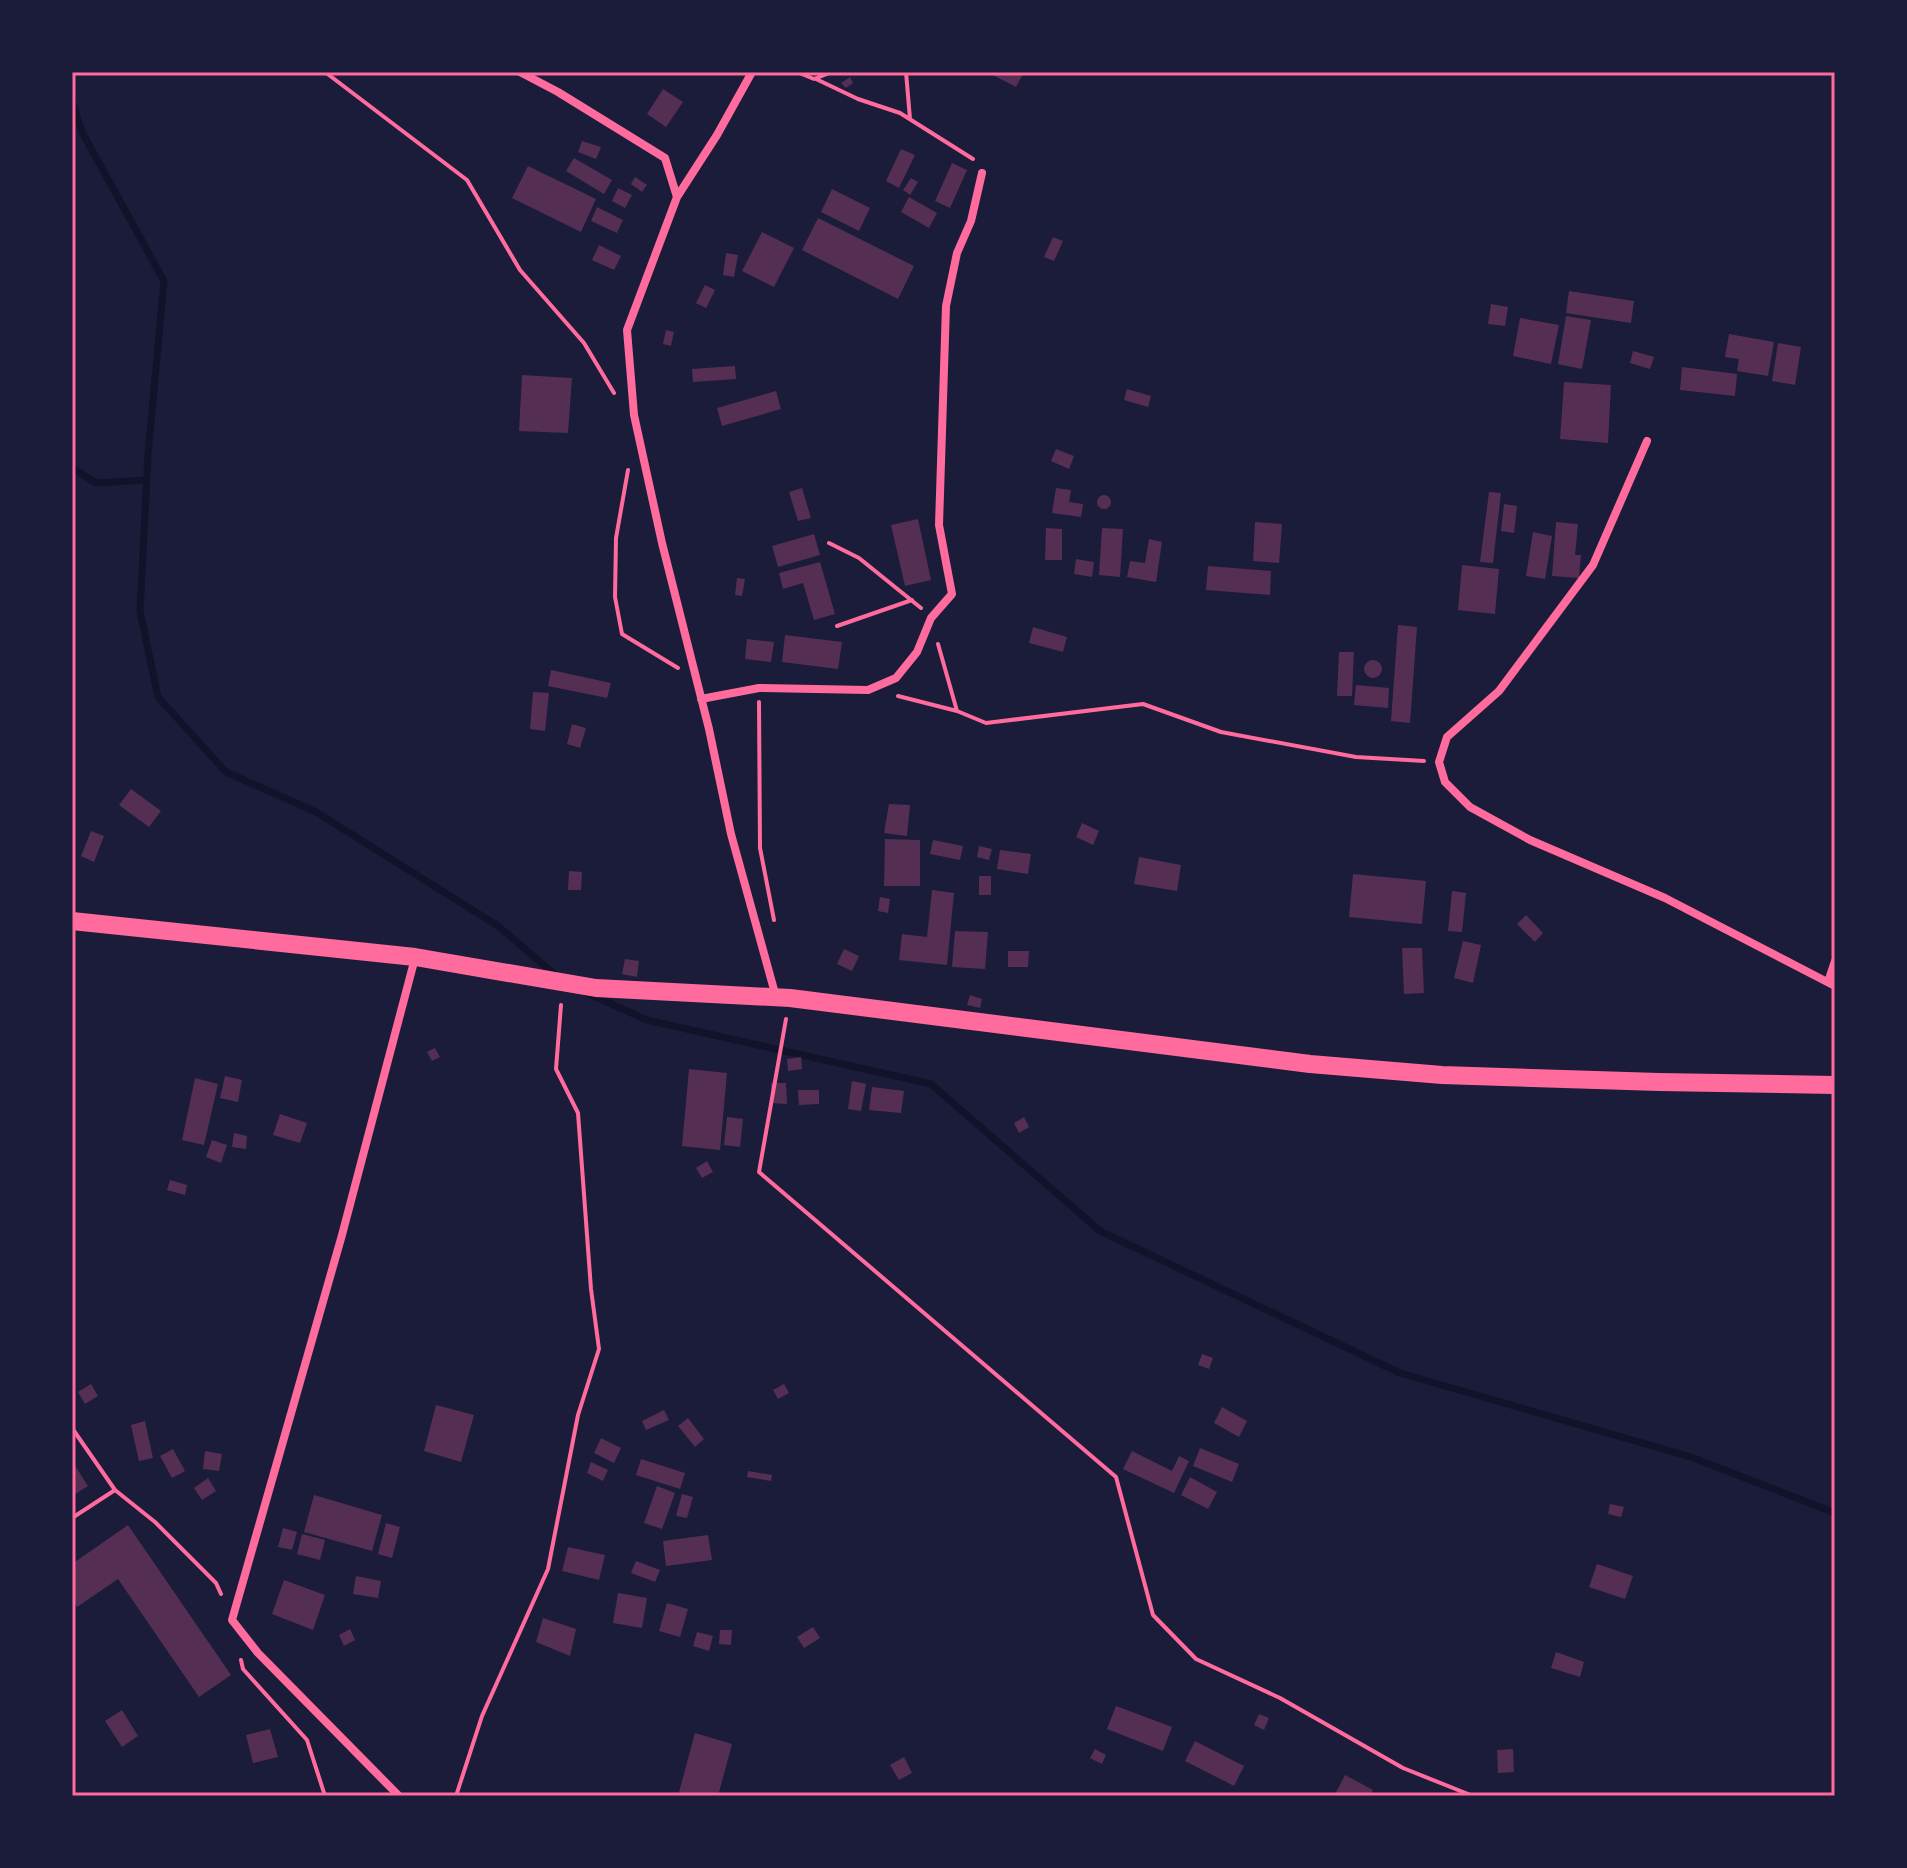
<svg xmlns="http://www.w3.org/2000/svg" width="1907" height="1868" font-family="'Asap Condensed',sans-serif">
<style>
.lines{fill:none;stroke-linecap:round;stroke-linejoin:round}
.stream{stroke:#12122b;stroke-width:7}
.building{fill:#542f53}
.path{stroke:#ff6b9d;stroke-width:4}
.minor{stroke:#ff6b9d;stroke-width:8}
.primary{stroke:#ff6b9d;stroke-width:18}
.neatline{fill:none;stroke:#ff6b9d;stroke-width:3}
</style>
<rect width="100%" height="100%" fill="#1b1b3a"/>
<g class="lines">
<path class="stream" d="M 72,101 L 82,132 L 164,281 L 148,454 L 140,611 L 158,697 L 226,772 L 316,812 L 498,926 L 559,978
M 72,468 L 96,483 L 146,480
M 587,993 L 647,1020 L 931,1084 L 1100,1231 L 1400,1373 L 1691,1457 L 1835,1513"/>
</g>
<path class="building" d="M 987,72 L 1024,72 L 1016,87 Z
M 850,77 L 853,83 L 846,88 L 841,83 Z
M 663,89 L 683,102 L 666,127 L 647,114 Z
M 582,141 L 601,147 L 596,159 L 578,152 Z
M 901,149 L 915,155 L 899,188 L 886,181 Z
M 574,158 L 612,180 L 604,194 L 566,171 Z
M 952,163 L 967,170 L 950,208 L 935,201 Z
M 528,166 L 596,199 L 581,232 L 512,198 Z
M 635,177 L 647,185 L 642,192 L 631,184 Z
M 911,178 L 918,182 L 910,195 L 903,190 Z
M 618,188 L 632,195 L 625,208 L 612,201 Z
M 832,189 L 870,208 L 859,231 L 821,212 Z
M 909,197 L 937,213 L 929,228 L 901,212 Z
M 597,207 L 623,220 L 617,233 L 591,221 Z
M 818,218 L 914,266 L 898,299 L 802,250 Z
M 762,232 L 794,248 L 774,287 L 742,271 Z
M 1053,237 L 1063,241 L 1054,261 L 1044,257 Z
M 599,245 L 621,256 L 614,270 L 592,260 Z
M 726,253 L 738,255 L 734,277 L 723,275 Z
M 705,285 L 715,290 L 706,308 L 696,303 Z
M 1569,291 L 1634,301 L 1631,323 L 1566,313 Z
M 1491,304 L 1508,307 L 1505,326 L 1488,324 Z
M 1566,316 L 1591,320 L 1582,369 L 1558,364 Z
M 1520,318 L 1559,325 L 1551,364 L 1513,356 Z
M 666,330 L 674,332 L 671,346 L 663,344 Z
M 1729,334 L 1774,342 L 1768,376 L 1737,371 L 1739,359 L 1725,357 Z
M 1778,343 L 1801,347 L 1795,385 L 1772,381 Z
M 1633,351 L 1654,357 L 1650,369 L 1630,363 Z
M 735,366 L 736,379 L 693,382 L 692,369 Z
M 1682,367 L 1737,374 L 1735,396 L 1680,390 Z
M 522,375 L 572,378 L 568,433 L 519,431 Z
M 1564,382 L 1611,385 L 1608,443 L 1560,439 Z
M 1127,389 L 1151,396 L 1148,407 L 1124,400 Z
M 776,391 L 781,409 L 722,426 L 717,408 Z
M 1056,449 L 1074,456 L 1069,469 L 1051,461 Z
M 802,488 L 811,518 L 798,521 L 789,492 Z
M 1056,488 L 1071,490 L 1069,502 L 1083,504 L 1081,517 L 1052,513 Z
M 1489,492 L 1501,493 L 1493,563 L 1480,562 Z
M1097 502a7 7 0 1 1 14 0a7 7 0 1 1-14 0Z
M 1504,504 L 1517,506 L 1514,533 L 1501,531 Z
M 918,519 L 931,580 L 905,586 L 891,525 Z
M 1255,522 L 1282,524 L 1279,563 L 1253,561 Z
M 1556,522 L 1578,524 L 1575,555 L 1581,555 L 1579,578 L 1552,576 Z
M 1046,528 L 1062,529 L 1062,560 L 1045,560 Z
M 1102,528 L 1123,529 L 1120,577 L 1099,575 Z
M 1533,532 L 1552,536 L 1545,579 L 1526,576 Z
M 814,534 L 820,555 L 778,567 L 772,546 Z
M 1149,539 L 1162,542 L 1156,582 L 1127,577 L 1130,561 L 1145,563 Z
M 1076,559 L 1094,562 L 1092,577 L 1074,574 Z
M 820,562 L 835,614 L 814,620 L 803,583 L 783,589 L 779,573 Z
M 1462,565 L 1499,569 L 1495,614 L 1458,610 Z
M 1208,566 L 1271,571 L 1270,595 L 1206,590 Z
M 737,578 L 745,579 L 742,596 L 735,595 Z
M 1398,625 L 1417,627 L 1410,723 L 1391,721 Z
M 1033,627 L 1067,637 L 1063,652 L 1029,643 Z
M 785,635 L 842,642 L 838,669 L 782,662 Z
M 747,639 L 774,642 L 771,662 L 745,659 Z
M 1339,652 L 1354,652 L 1352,696 L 1337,696 Z
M1364 669a9 9 0 1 1 18 0a9 9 0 1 1-18 0Z
M 551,670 L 611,683 L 607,698 L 548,686 Z
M 1356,685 L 1389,688 L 1388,708 L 1354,705 Z
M 533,692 L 549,693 L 545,731 L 530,729 Z
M 572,724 L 586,728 L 580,748 L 567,744 Z
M 131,789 L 161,811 L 149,827 L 119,805 Z
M 889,804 L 910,805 L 907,836 L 884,833 Z
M 1082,823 L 1099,831 L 1093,845 L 1076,837 Z
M 91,831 L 104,836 L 94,862 L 81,856 Z
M 885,839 L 920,840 L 920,886 L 884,886 Z
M 933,840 L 963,846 L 960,860 L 930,854 Z
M 979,846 L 992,849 L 989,860 L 977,857 Z
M 1000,850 L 1031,854 L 1028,874 L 997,869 Z
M 1139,857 L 1181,865 L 1177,891 L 1134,884 Z
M 569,871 L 582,872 L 581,890 L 568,890 Z
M 1353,874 L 1426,881 L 1422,924 L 1349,917 Z
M 979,876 L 991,876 L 991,895 L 979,895 Z
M 932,890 L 954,893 L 947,965 L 899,960 L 902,934 L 927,937 Z
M 1452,891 L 1466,893 L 1462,932 L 1448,931 Z
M 880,897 L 890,899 L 888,913 L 878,911 Z
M 1526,915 L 1543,933 L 1535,942 L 1517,924 Z
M 955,931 L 988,932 L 985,969 L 952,967 Z
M 1463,941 L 1481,945 L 1473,983 L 1454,978 Z
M 1402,948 L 1422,948 L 1424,993 L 1404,994 Z
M 844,949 L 859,956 L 852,971 L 837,964 Z
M 1008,951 L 1029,951 L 1028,967 L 1008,967 Z
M 625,959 L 639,961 L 637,977 L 622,974 Z
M 970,995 L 982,999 L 980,1008 L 967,1005 Z
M 435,1048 L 440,1057 L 432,1061 L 427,1052 Z
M 801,1057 L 802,1069 L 788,1071 L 787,1059 Z
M 689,1069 L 727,1073 L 720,1150 L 682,1146 Z
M 225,1076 L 242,1080 L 238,1102 L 220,1098 Z
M 195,1078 L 218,1084 L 204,1145 L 182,1140 Z
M 852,1081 L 866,1084 L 861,1111 L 848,1109 Z
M 771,1083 L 786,1083 L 787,1104 L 771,1103 Z
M 872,1087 L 904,1091 L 901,1113 L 869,1110 Z
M 798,1090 L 819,1090 L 819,1104 L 799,1105 Z
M 280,1114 L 307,1123 L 300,1143 L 273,1135 Z
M 727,1117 L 743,1119 L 740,1147 L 724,1145 Z
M 1024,1117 L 1029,1127 L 1019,1133 L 1014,1123 Z
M 234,1133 L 247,1136 L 246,1149 L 232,1147 Z
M 212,1140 L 227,1145 L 221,1163 L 206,1157 Z
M 707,1161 L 713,1172 L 702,1178 L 696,1168 Z
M 170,1180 L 187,1185 L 185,1195 L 167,1190 Z
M 1202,1354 L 1213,1358 L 1209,1369 L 1198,1365 Z
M 91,1384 L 98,1396 L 85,1404 L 78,1392 Z
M 784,1384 L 789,1393 L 778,1399 L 773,1390 Z
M 436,1405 L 474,1415 L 461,1462 L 424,1451 Z
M 1222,1407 L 1247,1421 L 1239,1437 L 1214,1423 Z
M 664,1410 L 669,1420 L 646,1430 L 642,1421 Z
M 688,1418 L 704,1439 L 695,1447 L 678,1426 Z
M 145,1421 L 153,1458 L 139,1461 L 131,1425 Z
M 601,1438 L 621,1448 L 614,1463 L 594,1453 Z
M 1200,1448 L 1239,1464 L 1232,1482 L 1193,1466 Z
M 173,1449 L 185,1471 L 172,1478 L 160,1456 Z
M 205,1451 L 222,1454 L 219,1471 L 203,1469 Z
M 1132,1451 L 1172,1471 L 1179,1456 L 1189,1461 L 1174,1493 L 1123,1469 Z
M 641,1459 L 685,1473 L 680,1489 L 636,1475 Z
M 72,1461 L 88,1486 L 72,1496 Z
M 591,1462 L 608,1470 L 603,1481 L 587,1473 Z
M 748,1471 L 772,1475 L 771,1481 L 747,1477 Z
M 1190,1477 L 1217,1492 L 1208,1509 L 1181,1495 Z
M 208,1478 L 216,1491 L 202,1500 L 194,1488 Z
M 657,1486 L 675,1493 L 662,1529 L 644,1523 Z
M 682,1494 L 693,1497 L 687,1518 L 676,1516 Z
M 314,1495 L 382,1515 L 372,1551 L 304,1532 Z
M 1610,1504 L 1624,1507 L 1621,1517 L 1608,1514 Z
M 386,1523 L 400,1527 L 392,1558 L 378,1554 Z
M 128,1525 L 231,1675 L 199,1697 L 118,1579 L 77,1607 L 72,1600 L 72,1564 Z
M 283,1528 L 297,1532 L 292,1550 L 278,1547 Z
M 302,1534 L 325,1540 L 320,1560 L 297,1554 Z
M 708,1535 L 712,1560 L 666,1566 L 663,1541 Z
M 568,1547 L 605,1555 L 599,1580 L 562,1571 Z
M 636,1561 L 660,1570 L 655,1582 L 631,1573 Z
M 1597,1564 L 1633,1576 L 1625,1599 L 1589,1587 Z
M 356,1576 L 381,1581 L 378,1598 L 353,1594 Z
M 284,1580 L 325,1595 L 313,1630 L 272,1614 Z
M 618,1593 L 647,1598 L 642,1628 L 613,1623 Z
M 667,1603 L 688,1609 L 680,1637 L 659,1631 Z
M 543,1618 L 576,1629 L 570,1656 L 536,1642 Z
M 813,1627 L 820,1638 L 804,1648 L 797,1637 Z
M 350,1629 L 355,1640 L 344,1646 L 339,1635 Z
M 720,1630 L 732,1630 L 731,1645 L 719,1644 Z
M 697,1632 L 713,1636 L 709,1651 L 693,1646 Z
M 1556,1652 L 1584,1662 L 1580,1677 L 1551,1668 Z
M 1116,1706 L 1172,1727 L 1163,1751 L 1107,1729 Z
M 122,1710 L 138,1736 L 122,1747 L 105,1721 Z
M 1259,1714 L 1269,1718 L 1264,1730 L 1254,1725 Z
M 270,1729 L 278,1757 L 253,1763 L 246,1735 Z
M 695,1733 L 732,1744 L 718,1796 L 678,1796 Z
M 1195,1741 L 1244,1766 L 1234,1786 L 1185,1761 Z
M 1095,1749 L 1106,1755 L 1102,1764 L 1090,1758 Z
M 1513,1749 L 1514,1772 L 1498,1773 L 1497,1750 Z
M 904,1757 L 912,1773 L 899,1780 L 890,1765 Z
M 1345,1775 L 1373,1790 L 1370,1796 L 1334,1796 Z"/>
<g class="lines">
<path class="path" d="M 325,72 L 467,180 L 520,270 L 584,343 L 614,393
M 797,72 L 814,79 L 832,72
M 906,72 L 910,119
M 816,79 L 858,99 L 900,113 L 973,159
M 628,470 L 616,538 L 615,597 L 622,634 L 678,668
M 829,543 L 859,558 L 921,608
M 837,626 L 912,600
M 938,644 L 957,711
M 898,696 L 957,711 L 986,723 L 1143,704 L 1221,732 L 1356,757 L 1424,761
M 759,702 L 760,848 L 774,920
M 786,1019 L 759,1172 L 1116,1477 L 1153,1615 L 1196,1659 L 1280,1698 L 1403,1768 L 1473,1796
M 72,1428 L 115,1490
M 72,1518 L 115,1490 L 155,1522 L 216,1583 L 221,1594
M 241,1660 L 243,1669 L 307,1740 L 325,1796
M 456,1796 L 482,1716 L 548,1569 L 578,1415 L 599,1349 L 591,1289 L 578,1113 L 556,1069 L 561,1005"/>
<path class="minor" d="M 520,72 L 558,92 L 665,158 L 677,197 L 627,330 L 634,415 L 662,543 L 709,729 L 731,834 L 776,997
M 677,197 L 717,135 L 752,72
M 1647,441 L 1593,565 L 1499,691 L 1447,737 L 1439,762 L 1445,782 L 1470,807 L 1530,840 L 1665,898 L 1835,986
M 701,699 L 759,688 L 868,690 L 896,678 L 917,652 L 931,618 L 952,594 L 939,525 L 946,306 L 957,253 L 971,221 L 982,173
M 1828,982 L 1835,961
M 399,1796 L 258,1653 L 232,1620 L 342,1235 L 415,958"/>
<path class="primary" d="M 72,921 L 415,957 L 596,988 L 790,998 L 1310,1064 L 1442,1075 L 1659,1082 L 1835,1085"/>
</g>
<rect width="1907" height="1868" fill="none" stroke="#1b1b3a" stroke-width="148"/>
<rect x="74" y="74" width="1759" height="1720" class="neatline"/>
</svg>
